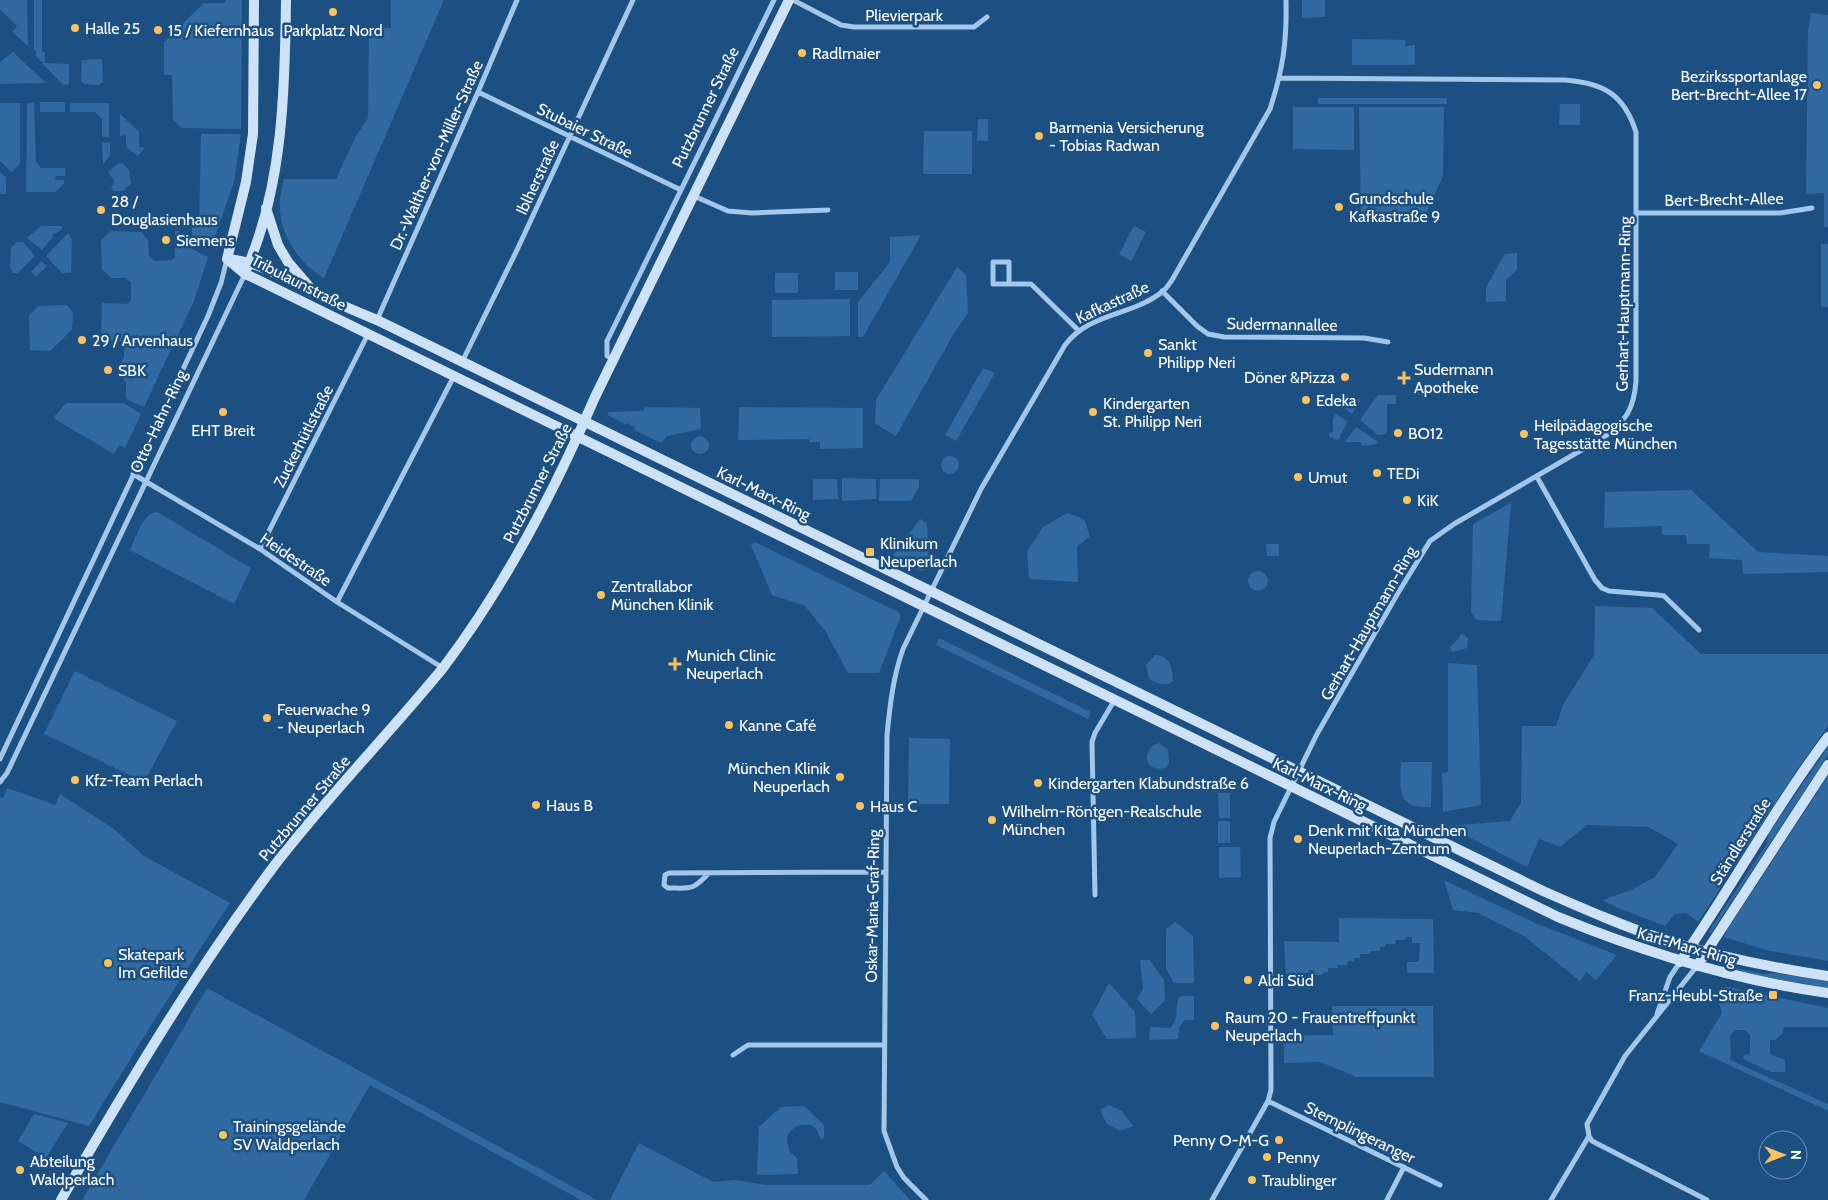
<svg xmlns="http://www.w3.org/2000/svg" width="1828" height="1200" font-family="Cabin,sans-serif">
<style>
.green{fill:#306aa0}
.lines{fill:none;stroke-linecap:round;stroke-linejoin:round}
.street{stroke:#a2c7ea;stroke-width:5}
.secondary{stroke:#cde2f7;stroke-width:10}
.poi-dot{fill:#fac260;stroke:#1d5082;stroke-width:2}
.labels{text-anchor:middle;stroke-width:5;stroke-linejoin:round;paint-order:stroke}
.street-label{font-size:16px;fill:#fff;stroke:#1d5082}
.poi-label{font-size:16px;fill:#fff;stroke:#1d5082;text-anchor:start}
</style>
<rect width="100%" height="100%" fill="#1d5082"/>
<path class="green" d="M 0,0 L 27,0 L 28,46 L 12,32 L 17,26 L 1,10 L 0,11 Z
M 34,0 L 42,0 L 42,52 L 45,52 L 45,63 L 69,64 L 69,84 L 63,85 L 42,63 L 44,63 L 36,57 L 36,52 L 34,49 Z
M 226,0 L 242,0 L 241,129 L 182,128 L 173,120 L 172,75 L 164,75 L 164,42 L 204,3 L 224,3 Z
M 391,0 L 444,0 L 324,278 C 298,263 277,231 280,199 C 281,192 282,186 284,179 L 336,179 L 356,136 L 368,118 L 369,28 L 391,28 Z
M 1302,0 L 1325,0 L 1325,17 L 1302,18 Z
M 1811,13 L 1828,15 L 1828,227 L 1824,227 L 1824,193 L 1806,194 L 1808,32 Z
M 1352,39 L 1405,40 L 1406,46 L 1415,45 L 1415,65 L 1352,65 Z
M 13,52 L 46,83 L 0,84 L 0,62 Z
M 102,59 L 103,82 L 99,85 L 84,84 L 81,81 L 82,60 Z
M 1318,98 L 1447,98 L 1447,104 L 1318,104 Z
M 34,102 L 36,162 L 41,168 L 65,168 L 65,176 L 56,176 L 55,180 L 64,180 L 64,184 L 55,192 L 26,192 L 27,103 Z
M 40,102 L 65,102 L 65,112 L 40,112 Z
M 0,103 L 20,103 L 20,163 L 12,172 L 0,161 Z
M 70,103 L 109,103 L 109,137 L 102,137 L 102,119 L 95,112 L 70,112 Z
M 1560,104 L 1580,104 L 1580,125 L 1559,125 Z
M 1293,107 L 1354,107 L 1354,150 L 1293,149 Z
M 1359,107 L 1444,107 L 1443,176 L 1425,216 L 1361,213 Z
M 120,114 L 139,132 L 139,147 L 144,147 L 144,149 L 138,156 L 126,147 L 126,135 L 120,136 Z
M 978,119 L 988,119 L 988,141 L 977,141 Z
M 924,131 L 972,131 L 972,174 L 923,174 Z
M 201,134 L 241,134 L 234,182 L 212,245 L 192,235 L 192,228 L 199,227 Z
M 102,142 L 110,143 L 110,155 L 103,164 Z
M 122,163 L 129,170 L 131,184 L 123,191 L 114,191 L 111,187 L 115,182 L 108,172 L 118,164 Z
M 0,172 L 6,177 L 6,194 L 0,194 Z
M 41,226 L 61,226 L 63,228 L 57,233 L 53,234 L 52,238 L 42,250 L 27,238 Z
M 1134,226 L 1146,232 L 1131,261 L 1119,254 Z
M 111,231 L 141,232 L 148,240 L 149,256 L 154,261 L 172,260 L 175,257 L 175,231 L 179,231 L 180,243 L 208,257 L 194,301 L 144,407 L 126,399 L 126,382 L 122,378 L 122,360 L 124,358 L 124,346 L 122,341 L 101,341 L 102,303 L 127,304 L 131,300 L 131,283 L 126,278 L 111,278 L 102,269 L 101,240 Z
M 68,233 L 72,239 L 71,273 L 62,273 L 46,256 Z
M 921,235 L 863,337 L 858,337 L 858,302 L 890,262 L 890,237 Z
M 17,242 L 23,242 L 35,256 L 18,273 L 13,273 L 10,267 L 11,248 Z
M 1821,244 L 1828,244 L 1828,307 L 1821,307 Z
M 1517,253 L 1517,270 L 1506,280 L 1506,301 L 1486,302 L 1486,287 L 1505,254 Z
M 41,261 L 47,266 L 36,276 L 31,272 Z
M 957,267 L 966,275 L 968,313 L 953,335 L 896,436 L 875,424 L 876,400 Z
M 835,272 L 858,272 L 858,290 L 835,290 Z
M 775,273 L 798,273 L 798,293 L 775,293 Z
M 850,299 L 850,336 L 772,337 L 772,300 Z
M 67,305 L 73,313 L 72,330 L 50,351 L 30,350 L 29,316 L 38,306 Z
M 983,368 L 995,373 L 956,441 L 945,435 Z
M 1341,395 L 1344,395 L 1345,399 L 1361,399 L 1352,414 L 1338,402 Z
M 1378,395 L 1396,395 L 1396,404 L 1387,404 L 1387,434 L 1378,435 L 1360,420 Z
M 66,403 L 123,403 L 141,414 L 125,448 L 119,445 L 114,454 L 53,418 Z
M 645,407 L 700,408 L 701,429 L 667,436 L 661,443 L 634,430 L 635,427 L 627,423 L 626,425 L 608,415 L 608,412 L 643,411 Z
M 739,407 L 863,408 L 863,448 L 820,449 L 820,442 L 810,442 L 809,439 L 738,440 Z
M 1336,414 L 1348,422 L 1338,440 L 1329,437 L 1329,433 L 1333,432 L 1333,418 Z
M 1356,427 L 1378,442 L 1376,444 L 1362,446 L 1361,442 L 1345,442 Z
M691 445a9 9 0 1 1 18 0a9 9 0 1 1-18 0Z
M941 465a9 9 0 1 1 18 0a9 9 0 1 1-18 0Z
M 842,478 L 876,479 L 876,499 L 842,501 Z
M 813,479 L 837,479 L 838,499 L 813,500 Z
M 880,479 L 919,479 L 919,487 L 911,501 L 879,501 Z
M 1691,490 L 1758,552 L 1828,556 L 1828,572 L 1743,574 L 1742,560 L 1709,558 L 1710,544 L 1687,544 L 1686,535 L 1662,535 L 1662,526 L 1604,528 L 1605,492 Z
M 1511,503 L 1501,621 L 1477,620 L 1471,613 L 1473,524 Z
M 157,512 L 251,568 L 234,604 L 130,550 C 136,538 142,513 157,512 Z
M 1067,513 L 1084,519 L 1090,536 L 1077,547 L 1078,582 L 1029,579 L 1027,551 L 1043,527 Z
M 920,519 L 927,523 L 929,564 L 926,569 L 921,571 L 894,558 L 893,555 Z
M 755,542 L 898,612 L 901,616 L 879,673 L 848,673 L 826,632 L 805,606 L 772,595 L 751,545 Z
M 1266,544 L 1279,544 L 1279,556 L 1267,556 Z
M1248 581a10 10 0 1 1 20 0a10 10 0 1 1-20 0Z
M 1595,606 L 1652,608 L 1701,654 L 1828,654 L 1828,726 L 1795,773 L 1698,922 L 1686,913 L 1675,914 L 1665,926 L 1616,907 L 1603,900 L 1631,890 L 1655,877 L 1678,844 L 1649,827 L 1587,825 L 1560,847 L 1539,839 L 1527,867 L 1447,826 L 1510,821 L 1521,803 L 1522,726 L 1556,726 L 1563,705 L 1594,655 Z
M 1462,634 L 1468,638 L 1467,648 L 1452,652 L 1450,647 L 1459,638 L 1460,635 Z
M 939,638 L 1091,712 L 1088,719 L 936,645 Z
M 1155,655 C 1171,656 1172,668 1173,681 C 1165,688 1158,683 1149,679 L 1146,665 Z
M 1448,663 L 1477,665 L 1481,805 L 1443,812 L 1442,773 L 1448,772 Z
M 75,671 L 177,721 L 144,782 L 44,734 Z
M 909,738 L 950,739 L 949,804 L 908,804 Z
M 1159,743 L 1168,749 L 1169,763 L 1165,768 C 1143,773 1141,749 1159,743 Z
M 1828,747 L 1828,755 L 1711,933 L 1709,931 L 1766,845 L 1769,833 Z
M 1401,762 L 1432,762 L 1431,807 C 1426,807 1419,807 1414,806 C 1396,801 1401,776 1401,762 Z
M 1828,776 L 1828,961 L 1766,950 L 1724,937 L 1727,930 Z
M 7,788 L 55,805 L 60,794 L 114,829 L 144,856 L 230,903 L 158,1014 L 89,1126 L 0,1102 L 0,797 L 3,798 Z
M 1218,793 L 1230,793 L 1230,818 L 1219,818 Z
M 1218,821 L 1230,821 L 1230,843 L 1218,843 Z
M 1219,847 L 1240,847 L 1241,877 L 1219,878 Z
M 1444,880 L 1535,923 L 1617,955 L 1596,980 L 1586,972 L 1580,981 L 1524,936 L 1478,913 L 1453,910 Z
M 1339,918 L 1433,919 L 1434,973 L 1407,973 L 1407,962 L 1419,962 L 1420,943 L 1412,943 L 1412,937 L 1406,937 L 1405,940 L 1396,940 L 1395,944 L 1386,944 L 1386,947 L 1380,947 L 1380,951 L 1370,951 L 1370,954 L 1360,954 L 1360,958 L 1354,958 L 1354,961 L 1348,961 L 1347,965 L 1338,965 L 1338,968 L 1328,968 L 1328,972 L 1323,973 L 1322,975 L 1314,975 L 1314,970 L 1309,970 L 1308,973 L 1298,973 L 1298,976 L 1286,977 L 1284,941 L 1339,942 Z
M 1175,922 L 1193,936 L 1194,983 L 1174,983 L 1166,969 L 1166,929 Z
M 1140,960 L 1150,960 L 1164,980 L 1165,1000 L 1151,1014 L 1137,999 L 1143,989 Z
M 1723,965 L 1763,974 L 1776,973 L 1828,981 L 1828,988 L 1775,979 L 1722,968 Z
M 1109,983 L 1135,1012 L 1136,1038 L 1107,1039 L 1092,1015 Z
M 1721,987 L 1729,987 L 1828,1008 L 1828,1027 L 1784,1027 L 1783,1033 L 1775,1040 L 1770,1040 L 1770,1054 L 1785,1060 L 1785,1072 L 1771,1072 L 1743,1059 L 1744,1055 L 1750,1054 L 1750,1035 L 1745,1030 L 1735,1030 L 1730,1036 L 1731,1052 L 1730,1060 L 1828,1104 L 1828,1111 L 1699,1051 L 1722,1013 L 1717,998 Z
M 207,988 L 597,1200 L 581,1200 L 370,1085 L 304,1200 L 82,1200 Z
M 1181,996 L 1194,996 L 1194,1020 L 1185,1020 L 1179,1028 L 1178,1039 L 1149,1040 L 1150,1027 L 1170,1028 C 1182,1015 1172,1006 1181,996 Z
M 1332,1006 L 1433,1006 L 1434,1077 L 1356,1077 L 1321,1062 L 1284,1063 L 1284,1036 L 1333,1035 Z
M 1109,1105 L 1122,1111 L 1133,1126 L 1120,1131 L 1107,1124 L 1100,1110 Z
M 804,1106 L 824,1125 L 824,1139 L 821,1139 C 819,1136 818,1131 815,1128 C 806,1120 788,1127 787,1139 C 787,1143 789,1148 789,1151 L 797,1158 L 798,1174 L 757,1175 L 759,1127 L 781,1107 Z
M 34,1114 L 68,1123 L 46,1158 L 18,1141 Z
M 639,1143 L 713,1182 L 735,1180 L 766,1185 L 870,1185 L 884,1171 L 910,1200 L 610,1200 Z"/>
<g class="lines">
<path class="street" d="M 793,0 L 841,25 L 854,27 L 974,27 L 987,17
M 478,92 L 681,190
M 694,196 L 728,211 L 752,213 L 828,210
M 1636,213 L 1780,213 L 1812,208
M 1009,283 L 1009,262 L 993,262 L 993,284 L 1031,284 L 1078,330
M 1162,291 L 1197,326 L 1208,334 L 1224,337 L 1364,338 L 1388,342
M 377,320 L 478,92 L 517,0
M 614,359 L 607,356 L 607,341 L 774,0
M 462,362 L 517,250 L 633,0
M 133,474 L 260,549 L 337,602 L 443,668
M 1537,477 L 1595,580 L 1602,588 L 1609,591 L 1658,595 L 1664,596 L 1699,630
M 260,549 L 368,334
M 337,602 L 454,376
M 0,759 L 208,316 L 221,283 L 227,259
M 0,782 L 7,773 L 245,274
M 709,873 C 692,891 691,888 668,888 L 664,885 L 665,875 L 669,873 L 885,872
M 1095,895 L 1092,742 L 1095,733 L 1114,701
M 1697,966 L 1625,1056 L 1587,1124 L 1589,1136 L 1592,1141 L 1707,1200
M 1657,1014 L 1670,977 L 1680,962
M 733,1055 L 748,1045 L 883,1045
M 1268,1101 L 1440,1185
M 926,1200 L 904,1178 L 897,1167 L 884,1131 L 887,735 C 890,705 893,677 903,649 L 981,489 L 1065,345 C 1090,312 1132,316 1162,292 C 1166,289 1169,284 1172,280 L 1270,109 C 1283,69 1287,42 1286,0
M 1212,1200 L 1268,1101 L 1271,1090 L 1270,838 L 1274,822 L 1317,734 L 1398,593 L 1430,541 L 1454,524 L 1604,437 C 1626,421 1634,409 1636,381 L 1636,132 C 1624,94 1603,83 1565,80 L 1280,78
M 1387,1200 L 1404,1167
M 1551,1200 L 1589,1136"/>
<path class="secondary" d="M 266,208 L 278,245 L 288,262 L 312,290
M 227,259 L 245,274 L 254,278 L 1558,917 C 1646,953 1733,980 1828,993
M 227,259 C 258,261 285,279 313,292 C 334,302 355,311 377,320 L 1543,891 C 1584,909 1625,927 1668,941 C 1720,957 1774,968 1828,976
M 227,259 L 246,182 L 253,134 L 254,0
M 247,268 C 283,185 285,89 286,0
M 1680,962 C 1731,888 1774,809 1828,737
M 1697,966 L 1828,765
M 61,1200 C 127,1086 195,972 274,866 C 327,797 388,735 443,668 C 506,585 554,492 595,397 L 789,0"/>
</g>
<g class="poi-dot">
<circle cx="333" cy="12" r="5"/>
<circle cx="75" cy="28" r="5"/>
<circle cx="158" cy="30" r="5"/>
<circle cx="802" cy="53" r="5"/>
<circle cx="1817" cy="85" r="5"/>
<circle cx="1039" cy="136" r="5"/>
<circle cx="1339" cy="207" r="5"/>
<circle cx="101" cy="210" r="5"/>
<circle cx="166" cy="240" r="5"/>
<circle cx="82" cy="340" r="5"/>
<circle cx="1148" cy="353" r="5"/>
<circle cx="108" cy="370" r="5"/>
<circle cx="1345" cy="377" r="5"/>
<path d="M1401.5 370.5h5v5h5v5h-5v5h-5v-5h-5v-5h5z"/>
<circle cx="1306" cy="400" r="5"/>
<circle cx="223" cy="412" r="5"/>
<circle cx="1093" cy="412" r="5"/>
<circle cx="1398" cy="433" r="5"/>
<circle cx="1524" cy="434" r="5"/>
<circle cx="1377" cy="473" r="5"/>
<circle cx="1298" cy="477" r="5"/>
<circle cx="1407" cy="500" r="5"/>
<rect x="865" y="547" width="10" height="10" rx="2.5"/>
<circle cx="601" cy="595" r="5"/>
<path d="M672.5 656.5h5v5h5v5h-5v5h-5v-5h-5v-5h5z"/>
<circle cx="267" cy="718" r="5"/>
<circle cx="729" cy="725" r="5"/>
<circle cx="840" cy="777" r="5"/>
<circle cx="75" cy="780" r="5"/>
<circle cx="1038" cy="783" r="5"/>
<circle cx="536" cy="805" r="5"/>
<circle cx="860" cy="806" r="5"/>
<circle cx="992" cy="820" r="5"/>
<circle cx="1298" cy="839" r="5"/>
<circle cx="108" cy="963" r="5"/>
<circle cx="1248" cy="980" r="5"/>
<rect x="1768" y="990" width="10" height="10" rx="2.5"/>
<circle cx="1215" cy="1026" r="5"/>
<circle cx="223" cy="1135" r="5"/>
<circle cx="1279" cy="1140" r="5"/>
<circle cx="1267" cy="1157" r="5"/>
<circle cx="20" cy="1170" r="5"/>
<circle cx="1252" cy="1180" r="5"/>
</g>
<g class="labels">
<g class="street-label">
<text x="904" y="21">Plievierpark</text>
<text transform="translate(705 107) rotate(-64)" y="6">Putzbrunner Straße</text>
<text transform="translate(585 130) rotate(26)" y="6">Stubaier Straße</text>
<text transform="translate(436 155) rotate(-66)" y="6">Dr.-Walther-von-Miller-Straße</text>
<text transform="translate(537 177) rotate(-65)" y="6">Iblherstraße</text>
<text transform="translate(1724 199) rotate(-1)" y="6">Bert-Brecht-Allee</text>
<text transform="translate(299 282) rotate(27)" y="6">Tribulaunstraße</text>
<text transform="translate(1112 302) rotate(-25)" y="6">Kafkastraße</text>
<text transform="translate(1623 304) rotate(-89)" y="6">Gerhart-Hauptmann-Ring</text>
<text transform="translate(1282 324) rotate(1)" y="6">Sudermannallee</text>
<text transform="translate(158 421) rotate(-65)" y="6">Otto-Hahn-Ring</text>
<text transform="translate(303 436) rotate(-63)" y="6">Zuckerhütlstraße</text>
<text transform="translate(537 483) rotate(-63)" y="6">Putzbrunner Straße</text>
<text transform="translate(764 493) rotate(26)" y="6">Karl-Marx-Ring</text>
<text transform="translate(296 559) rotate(34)" y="6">Heidestraße</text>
<text transform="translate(1368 623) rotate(-60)" y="6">Gerhart-Hauptmann-Ring</text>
<text transform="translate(1320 784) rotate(26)" y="6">Karl-Marx-Ring</text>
<text transform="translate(304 808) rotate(-50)" y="6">Putzbrunner Straße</text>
<text transform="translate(1740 841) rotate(-58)" y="6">Ständlerstraße</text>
<text transform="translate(872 906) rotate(-89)" y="6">Oskar-Maria-Graf-Ring</text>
<text transform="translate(1687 946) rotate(16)" y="6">Karl-Marx-Ring</text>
<text transform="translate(1360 1132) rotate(26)" y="6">Stemplingeranger</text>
</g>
<g class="poi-label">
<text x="85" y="34">Halle 25</text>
<text x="168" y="36">15 / Kiefernhaus</text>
<text x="333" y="36" text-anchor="middle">Parkplatz Nord</text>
<text x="812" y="59">Radlmaier</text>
<text x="1807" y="82" text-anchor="end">Bezirkssportanlage<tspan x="1807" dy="18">Bert-Brecht-Allee 17</tspan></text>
<text x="1049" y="133">Barmenia Versicherung<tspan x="1049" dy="18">- Tobias Radwan</tspan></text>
<text x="1349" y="204">Grundschule<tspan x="1349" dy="18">Kafkastraße 9</tspan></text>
<text x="111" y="207">28 /<tspan x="111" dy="18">Douglasienhaus</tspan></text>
<text x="176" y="246">Siemens</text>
<text x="92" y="346">29 / Arvenhaus</text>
<text x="1158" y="350">Sankt<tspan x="1158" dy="18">Philipp Neri</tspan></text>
<text x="1414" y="375">Sudermann<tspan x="1414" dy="18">Apotheke</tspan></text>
<text x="118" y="376">SBK</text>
<text x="1335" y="383" text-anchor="end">Döner &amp;Pizza</text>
<text x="1316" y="406">Edeka</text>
<text x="1103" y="409">Kindergarten<tspan x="1103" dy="18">St. Philipp Neri</tspan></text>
<text x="1534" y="431">Heilpädagogische<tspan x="1534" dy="18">Tagesstätte München</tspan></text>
<text x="223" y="436" text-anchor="middle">EHT Breit</text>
<text x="1408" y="439">BO12</text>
<text x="1387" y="479">TEDi</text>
<text x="1308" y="483">Umut</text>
<text x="1417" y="506">KiK</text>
<text x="880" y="549">Klinikum<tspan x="880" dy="18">Neuperlach</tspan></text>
<text x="611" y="592">Zentrallabor<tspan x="611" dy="18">München Klinik</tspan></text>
<text x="686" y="661">Munich Clinic<tspan x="686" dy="18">Neuperlach</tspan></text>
<text x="277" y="715">Feuerwache 9<tspan x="277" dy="18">- Neuperlach</tspan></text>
<text x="739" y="731">Kanne Café</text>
<text x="830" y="774" text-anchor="end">München Klinik<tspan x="830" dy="18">Neuperlach</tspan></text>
<text x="85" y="786">Kfz-Team Perlach</text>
<text x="1048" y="789">Kindergarten Klabundstraße 6</text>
<text x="546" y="811">Haus B</text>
<text x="870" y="812">Haus C</text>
<text x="1002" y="817">Wilhelm-Röntgen-Realschule<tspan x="1002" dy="18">München</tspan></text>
<text x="1308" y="836">Denk mit Kita München<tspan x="1308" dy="18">Neuperlach-Zentrum</tspan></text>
<text x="118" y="960">Skatepark<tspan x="118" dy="18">Im Gefilde</tspan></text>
<text x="1258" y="986">Aldi Süd</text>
<text x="1763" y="1001" text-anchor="end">Franz-Heubl-Straße</text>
<text x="1225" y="1023">Raum 20 - Frauentreffpunkt<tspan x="1225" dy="18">Neuperlach</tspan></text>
<text x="233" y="1132">Trainingsgelände<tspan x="233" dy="18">SV Waldperlach</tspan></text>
<text x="1269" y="1146" text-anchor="end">Penny O-M-G</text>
<text x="1277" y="1163">Penny</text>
<text x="30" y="1167">Abteilung<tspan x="30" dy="18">Waldperlach</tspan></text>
<text x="1262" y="1186">Traublinger</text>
</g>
</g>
<g transform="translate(1783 1155) rotate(90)"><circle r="24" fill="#1d5082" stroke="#7796b4"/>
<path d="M0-4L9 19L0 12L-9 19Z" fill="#fac260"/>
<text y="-8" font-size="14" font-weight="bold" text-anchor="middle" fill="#ffffff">N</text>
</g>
</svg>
